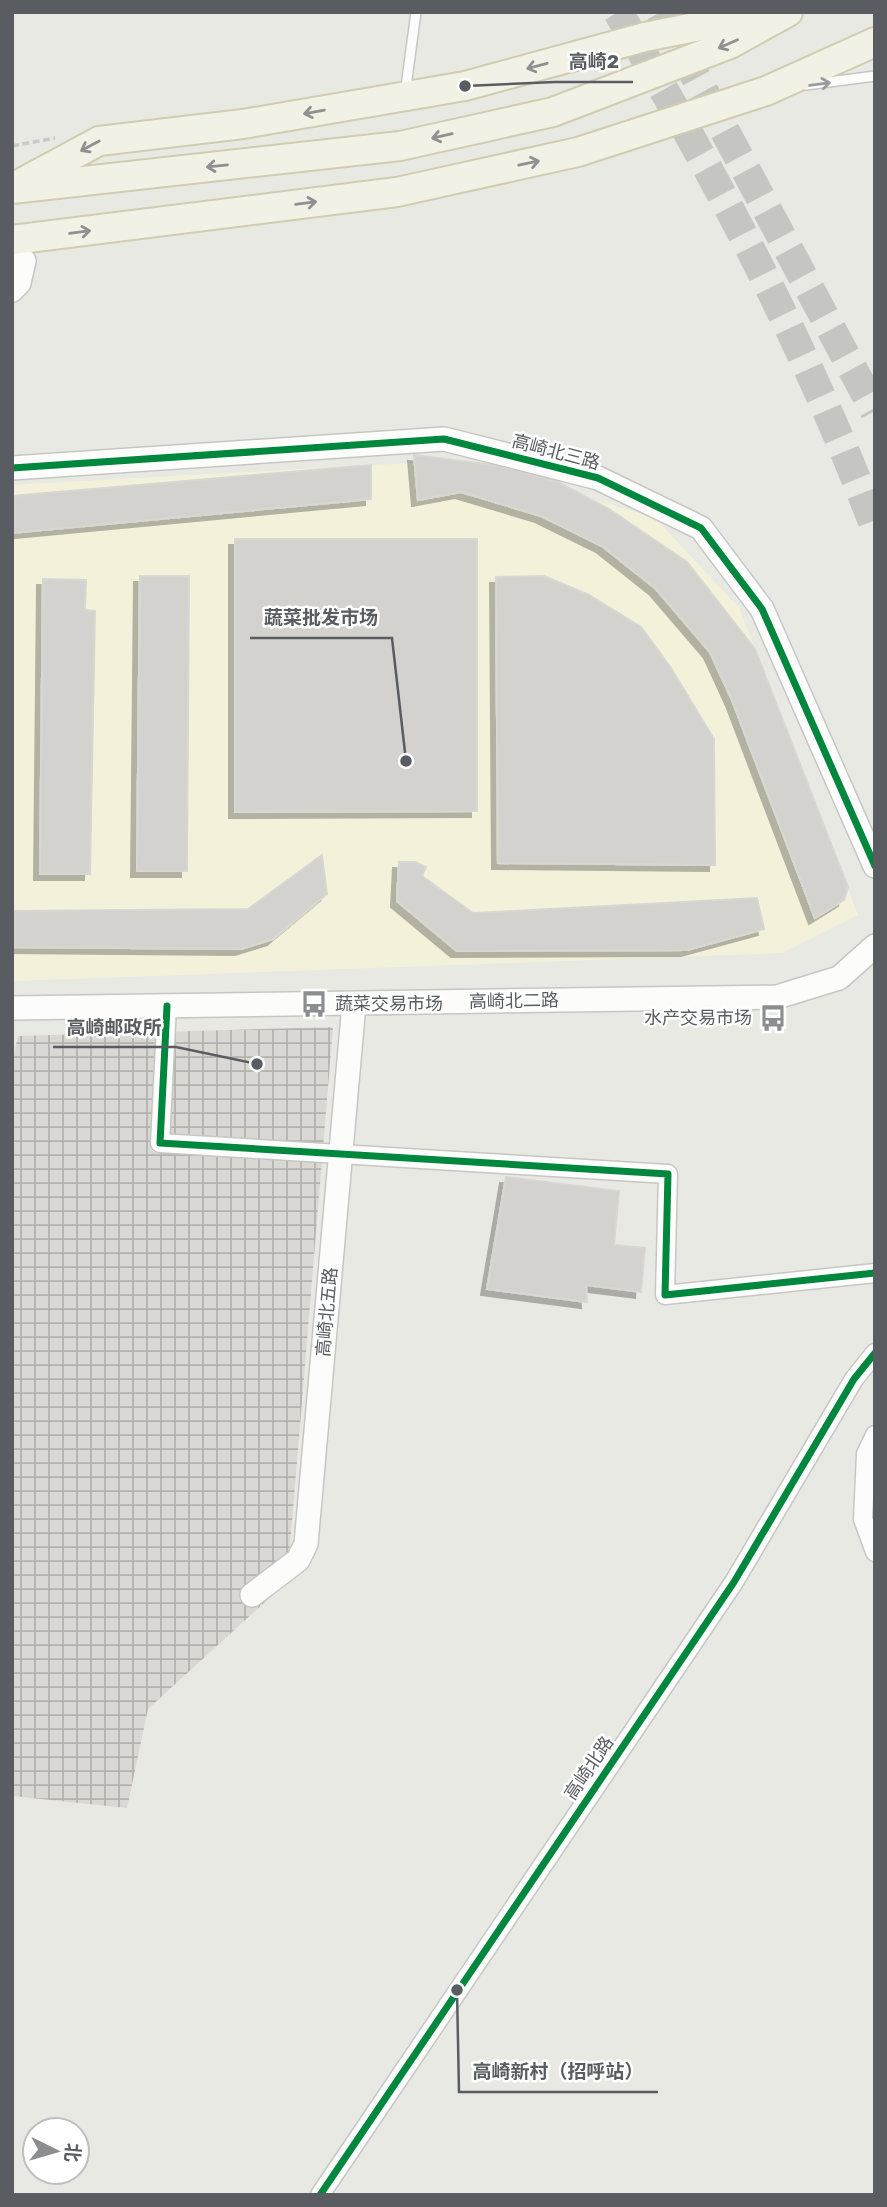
<svg xmlns="http://www.w3.org/2000/svg" width="887" height="2207" font-family="Rubik,'Noto Sans SC',sans-serif">
<style>
.commercial{fill:#f4f1db}
.industrial{fill:url(#industrial-grid)}
.building{fill:#d3d2ce;stroke:#d8d8d2;stroke-width:2;filter:url(#shadow)}
.lines{fill:none;stroke-linecap:round;stroke-linejoin:round}
.trunk-tunnel{stroke:#c5c6c2;stroke-width:30;stroke-dasharray:30 15;stroke-linecap:butt}
.service-casing{stroke:#c6c7c5;stroke-width:12}
.minor-casing{stroke:#c6c7c5;stroke-width:21}
.tertiary-casing{stroke:#c6c7c5;stroke-width:26}
.primary-casing{stroke:#d1ccb0;stroke-width:32}
.path{stroke:#c6ccc9;stroke-width:3.5;stroke-dasharray:7 3.5;stroke-linecap:butt}
.service{stroke:#fcfcfb;stroke-width:9}
.minor{stroke:#fcfcfb;stroke-width:18}
.tertiary{stroke:#fcfcfb;stroke-width:23}
.primary{stroke:#f2f1e6;stroke-width:28}
.cycleway-casing{stroke:#fff;stroke-width:11}
.cycleway{stroke:#00873e;stroke-width:7}
.oneway{stroke:#8f9090}
.oneway2{stroke:#9a9c9f}
.labels{text-anchor:middle;stroke-width:5;stroke-linejoin:round;paint-order:stroke}
.street-label{font-size:18px;fill:#595c61;stroke:#fff}
.poi-label{font-size:18px;fill:#595c61;stroke:#fff;text-anchor:start}
.leader{fill:none;stroke:#595c61;stroke-width:2.5}
.callout-dot{fill:#595c61;stroke:#fff;stroke-width:2.5}
.callout-label{font-size:19px;text-anchor:middle;font-weight:bold;fill:#595c61;stroke:#fff;stroke-width:5;stroke-linejoin:round;paint-order:stroke}
</style>
<defs>
<pattern id="industrial-grid" width="8" height="8" patternUnits="userSpaceOnUse" patternTransform="scale(1.75)"><rect width="8" height="8" fill="#d9d8d3"/><path d="M0 4h8M4 0v8" fill="none" stroke="#b3b2af"/></pattern>
<filter id="shadow"><feDropShadow dx="-6" dy="6" stdDeviation="0" flood-color="#0004"/></filter>
</defs>
<rect width="100%" height="100%" fill="#e9e9e3"/>
<path class="commercial" d="M 429,462 L 539,483 L 655,518 L 739,608 L 858,915 L 782,953 L 12,981 L 12,485 Z"/>
<path class="industrial" d="M 333,1027 L 287,1582 L 148,1709 L 127,1808 L 12,1796 L 12,1063 L 18,1036 Z"/>
<path class="building" d="M 414,455 L 500,466 L 558,482 L 609,509 L 687,562 L 755,649 L 848,887 L 844,900 L 815,918 L 732,700 L 710,652 L 656,589 L 602,546 L 541,516 L 461,492 L 418,500 Z
M 371,465 L 371,499 L 12,533 L 12,496 Z
M 235,539 L 477,539 L 477,811 L 235,812 Z
M 140,576 L 189,576 L 187,871 L 137,871 Z
M 544,576 L 589,595 L 641,627 L 671,668 L 714,739 L 715,865 L 498,863 L 496,577 Z
M 43,579 L 86,580 L 85,610 L 95,611 L 90,874 L 40,874 Z
M 322,855 L 327,894 L 273,939 L 241,949 L 12,947 L 12,911 L 248,909 Z
M 399,862 L 415,862 L 426,867 L 422,876 L 473,913 L 757,898 L 764,929 L 687,950 L 457,951 L 397,901 Z
M 506,1177 L 619,1191 L 614,1245 L 645,1248 L 641,1292 L 586,1285 L 587,1302 L 487,1289 Z"/>
<g class="lines">
<path class="trunk-tunnel" d="M 618,12 C 717,177 806,347 875,527
M 661,12 L 875,411"/>
<defs>
<path id="service" d="M 806,85 L 875,76
M 405,94 L 416,12"/>
<path id="minor" d="M 167,1006 L 160,1143 L 668,1174 L 665,1295 L 875,1273
M 875,1435 L 866,1454 L 863,1519 L 875,1552
M 320,2195 L 734,1582 L 854,1379 L 875,1353"/>
<path id="tertiary" d="M 12,247 L 24,261 L 19,283 L 12,290
M 12,468 L 444,439 L 598,478 L 701,528 L 762,609 L 875,866
M 12,1008 L 777,997 L 839,978 L 875,946
M 252,1595 L 298,1560 L 306,1544 L 354,1004"/>
<path id="primary" d="M 23,182 L 99,141 L 243,124 L 465,86 L 645,37 L 770,12
M 12,189 L 400,146 L 553,112 L 730,44 L 788,12
M 12,240 L 397,192 L 578,152 L 766,91 L 875,42"/>
</defs>
<use href="#service" class="service-casing"/>
<use href="#minor" class="minor-casing"/>
<use href="#tertiary" class="tertiary-casing"/>
<use href="#primary" class="primary-casing"/>
<path class="path" d="M 12,146 L 55,138"/>
<use href="#service" class="service"/>
<use href="#minor" class="minor"/>
<use href="#tertiary" class="tertiary"/>
<use href="#primary" class="primary"/>
<defs>
<path id="cycleway" d="M 12,468 L 444,439 L 598,478 L 701,528 L 762,609 L 875,866
M 167,1006 L 160,1143 L 668,1174 L 665,1295 L 875,1273
M 320,2195 L 734,1582 L 854,1379 L 875,1353"/>
</defs>
<use href="#cycleway" class="cycleway-casing"/>
<use href="#cycleway" class="cycleway"/>
</g>
<defs><path id="oneway-shaft" d="M-6 0H5M1.5-3L5.5 0L1.5 3" fill="none" stroke-width="1.6" stroke-linecap="round" stroke-linejoin="round" transform="scale(1.75)"/></defs>
<g class="oneway">
<use href="#oneway-shaft" transform="translate(728 44) rotate(156)"/>
<use href="#oneway-shaft" transform="translate(537 66) rotate(165)"/>
<use href="#oneway-shaft" transform="translate(314 112) rotate(170)"/>
<use href="#oneway-shaft" transform="translate(442 136) rotate(167)"/>
<use href="#oneway-shaft" transform="translate(90 146) rotate(152)"/>
<use href="#oneway-shaft" transform="translate(529 163) rotate(-12)"/>
<use href="#oneway-shaft" transform="translate(217 166) rotate(174)"/>
<use href="#oneway-shaft" transform="translate(306 203) rotate(-7)"/>
<use href="#oneway-shaft" transform="translate(80 232) rotate(-7)"/>
</g>
<use class="oneway2" href="#oneway-shaft" transform="translate(820 84) rotate(-8)"/>
<defs>
<symbol id="bus-bare" viewBox="-9 -9 18 18"><path d="M-5-6H5V4H4V6H2V4H-2V6H-4V4H-5ZM-3.5-4V0h7V-4ZM-3.5 1.2v1.5H-2V1.2ZM2 1.2v1.5H3.5V1.2Z" fill="#8b8d8e" stroke="#fff" stroke-width="2.5" paint-order="stroke"/></symbol>
</defs>
<g fill-rule="evenodd">
<use href="#bus-bare" x="295" y="985" width="38" height="38"/>
<use href="#bus-bare" x="754" y="999" width="38" height="38"/>
</g>
<g class="labels">
<g class="street-label">
<text transform="translate(556 452) rotate(15)" y="6">高崎北三路</text>
<text transform="translate(514 1001) rotate(-1)" y="6">高崎北二路</text>
<text transform="translate(327 1312) rotate(-85)" y="6">高崎北五路</text>
<text transform="translate(589 1768) rotate(-56)" y="6">高崎北路</text>
</g>
<g class="poi-label">
<text x="335" y="1010">蔬菜交易市场</text>
<text x="752" y="1024" text-anchor="end">水产交易市场</text>
</g>
</g>
<path class="leader" d="M465 86L555 82H633M406 761L392 638H250M257 1064L176 1047H53M457 1990L459 2092H658"/>
<g class="callout-dot">
<circle cx="465" cy="86" r="7"/>
<circle cx="406" cy="761" r="7"/>
<circle cx="257" cy="1064" r="7"/>
<circle cx="457" cy="1990" r="7"/>
</g>
<g class="callout-label">
<text x="594" y="68">高崎2</text>
<text x="321" y="624">蔬菜批发市场</text>
<text x="114" y="1034">高崎邮政所</text>
<text x="558" y="2078">高崎新村（招呼站）</text>
</g>
<rect width="887" height="2207" fill="none" stroke="#595c61" stroke-width="28"/>
<g transform="translate(56 2151) rotate(95)"><circle r="33" fill="#ffffff" stroke="#bdbec0" stroke-width="2"/>
<path d="M0-5L12 26L0 18L-12 26Z" fill="#8b8d8e"/>
<text y="-10" font-size="19" font-weight="bold" text-anchor="middle" fill="#595c61">北</text>
</g>
</svg>
